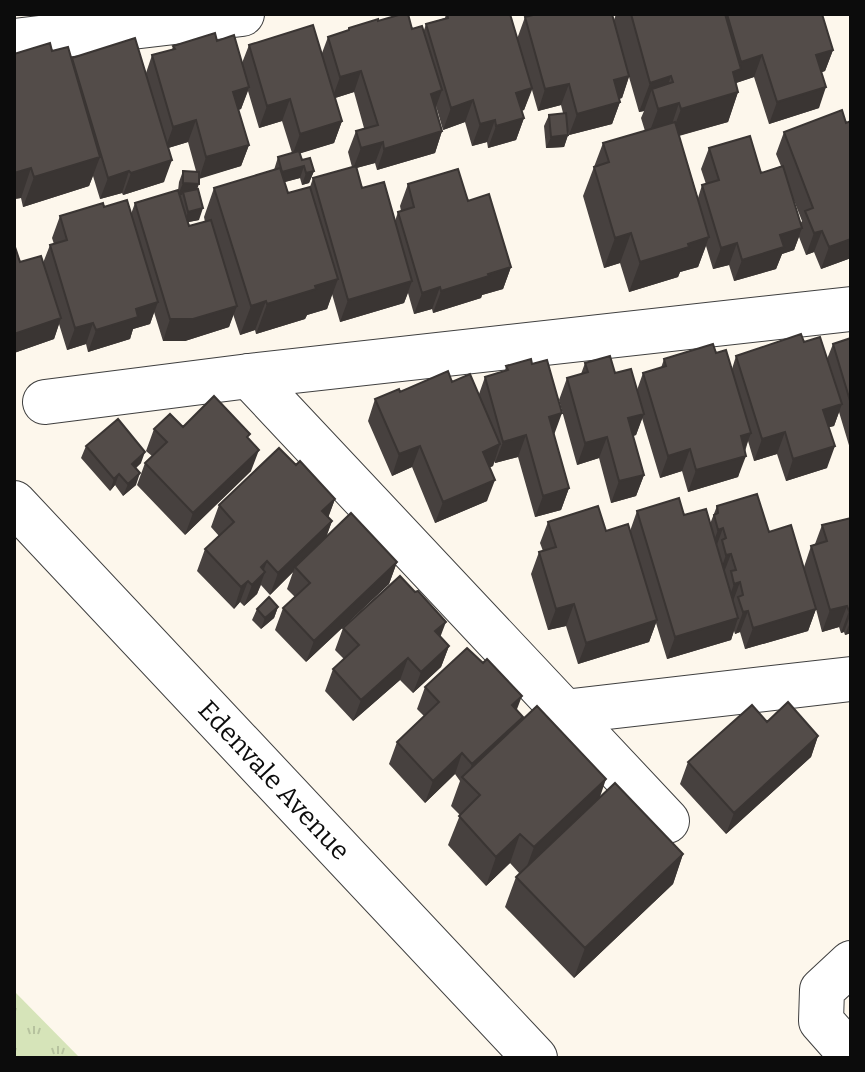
<svg xmlns="http://www.w3.org/2000/svg" width="865" height="1072" font-family="Bitter,serif">
<style>
.grass{fill:url(#grass-tufts)}
.lines{fill:none;stroke-linecap:round;stroke-linejoin:round}
.minor-casing{stroke:#3f3f3f;stroke-width:46}
.minor{stroke:#fff;stroke-width:44}
.wall{fill:#47413f;fill-rule:evenodd}
.shaded-wall{fill:#3a3533}
.building{fill:#534c49;stroke:#3a3533;stroke-width:2}
.labels{text-anchor:middle;stroke-width:8;stroke-linejoin:round;paint-order:stroke}
.street-label{font-size:26px;fill:#0c0c0c;stroke:#fff}
</style>
<defs>
<pattern id="grass-tufts" width="24" height="20" patternUnits="userSpaceOnUse" patternTransform="scale(2)"><rect width="24" height="20" fill="#d6e4b9"/><path d="M3 7l-1-3M5 7V3M7 7l1-3M15 17l-1-3M17 17v-4M19 17l1-3" fill="none" stroke="#b6c29e"/></pattern>
</defs>
<rect width="100%" height="100%" fill="#fdf7ec"/>
<path class="grass" d="M 14,991 L 80,1058 L 14,1058 Z"/>
<g class="lines">
<defs>
<g id="minor">
<path d="M 14,41 L 242,14"/>
<path d="M 249,376 L 667,821"/>
<path d="M 45,402 L 249,376 L 851,309"/>
<path id="s1" d="M 14,503 L 535,1058"/>
<path d="M 564,712 L 851,679"/>
<path d="M 851,963 L 822,990 L 821,1021 L 851,1055"/>
</g>
</defs>
<use href="#minor" class="minor-casing"/>
<use href="#minor" class="minor"/>
</g>
<path class="wall" d="M 446,14 L 517,39 L 525,17 L 614,20 L 616,14 L 822,14 L 833,50 L 825,71 L 822,72 L 819,108 L 769,124 L 754,77 L 736,83 L 738,92 L 728,122 L 679,136 L 698,198 L 702,185 L 706,184 L 701,169 L 709,148 L 761,173 L 781,166 L 776,154 L 784,132 L 851,258 L 821,269 L 814,252 L 806,255 L 799,237 L 794,250 L 782,254 L 776,269 L 734,281 L 729,265 L 713,269 L 706,246 L 698,267 L 680,272 L 678,277 L 629,292 L 620,263 L 604,268 L 583,196 L 603,143 L 645,131 L 641,118 L 644,111 L 639,112 L 629,77 L 622,98 L 619,99 L 620,102 L 612,124 L 569,135 L 568,132 L 568,135 L 564,147 L 546,148 L 544,126 L 549,115 L 563,113 L 561,105 L 538,111 L 532,90 L 524,110 L 521,111 L 524,118 L 516,140 L 488,148 L 487,142 L 472,146 L 465,122 L 443,130 L 436,106 L 442,131 L 435,153 L 377,170 L 375,163 L 356,168 L 362,188 L 395,221 L 398,212 L 401,211 L 400,206 L 408,184 L 468,201 L 511,267 L 503,289 L 482,295 L 481,298 L 433,313 L 432,309 L 414,314 L 408,293 L 404,303 L 340,322 L 332,294 L 327,309 L 307,315 L 305,319 L 256,334 L 255,330 L 240,335 L 233,314 L 229,327 L 185,341 L 163,341 L 154,312 L 150,324 L 133,329 L 130,339 L 88,352 L 86,344 L 67,350 L 59,324 L 54,339 L 14,353 L 14,244 L 20,262 L 43,263 L 50,245 L 54,244 L 52,238 L 60,216 L 104,207 L 131,214 L 135,203 L 178,191 L 179,182 L 183,171 L 196,171 L 188,142 L 168,148 L 164,182 L 123,195 L 122,193 L 100,199 L 93,176 L 89,186 L 23,207 L 21,198 L 14,199 L 14,54 L 52,51 L 71,59 L 146,73 L 152,55 L 172,50 L 173,46 L 217,41 L 242,63 L 249,45 L 322,53 L 328,37 L 348,30 L 349,28 L 378,21 L 412,29 L 424,30 L 426,24 L 445,18 ZM 248,91 L 259,128 L 282,121 L 292,153 L 278,157 L 274,170 L 214,188 L 204,217 L 205,222 L 189,226 L 188,222 L 199,220 L 197,189 L 199,178 L 241,166 L 249,145 L 238,110 L 241,109 ZM 354,92 L 364,128 L 356,131 L 348,152 L 352,167 L 313,178 L 310,187 L 288,193 L 284,182 L 300,178 L 302,185 L 309,183 L 314,171 L 302,160 L 300,153 L 334,143 L 342,121 L 335,98 ZM 793,198 L 802,221 L 800,224 Z
M 851,338 L 851,452 L 839,412 L 834,426 L 829,427 L 827,468 L 786,481 L 777,454 L 754,461 L 748,441 L 738,477 L 688,492 L 682,471 L 660,478 L 642,418 L 636,435 L 633,436 L 644,475 L 636,496 L 611,503 L 599,458 L 577,465 L 559,400 L 567,378 L 581,374 L 585,363 L 615,373 L 637,390 L 643,373 L 661,368 L 664,359 L 716,353 L 732,369 L 736,356 L 804,342 L 827,359 L 833,344 Z
M 506,366 L 554,435 L 569,488 L 561,510 L 535,517 L 518,457 L 495,463 L 494,461 L 493,466 L 490,467 L 487,501 L 435,523 L 412,467 L 392,476 L 368,421 L 375,399 L 400,392 L 452,382 L 479,394 L 485,377 L 505,371 Z
M 183,427 L 248,439 L 251,471 L 185,535 L 137,485 L 145,463 L 152,456 L 146,451 L 154,429 Z
M 86,446 L 141,463 L 136,468 L 136,485 L 123,496 L 115,485 L 110,491 L 81,458 Z
M 296,465 L 335,499 L 328,517 L 332,521 L 326,538 L 397,562 L 389,584 L 306,662 L 275,630 L 283,608 L 295,597 L 287,589 L 293,572 L 270,595 L 261,585 L 257,594 L 244,606 L 240,602 L 234,609 L 197,571 L 205,549 L 219,536 L 211,527 L 219,505 Z
M 717,506 L 769,532 L 804,567 L 811,546 L 815,544 L 822,525 L 851,518 L 851,633 L 845,635 L 844,632 L 841,633 L 839,627 L 822,632 L 816,609 L 808,631 L 745,649 L 740,632 L 735,634 L 734,631 L 731,640 L 667,659 L 656,623 L 649,642 L 578,664 L 566,626 L 548,630 L 531,574 L 539,552 L 543,551 L 540,543 L 548,522 L 606,531 L 630,531 L 637,511 L 684,515 L 710,524 Z
M 278,607 L 274,618 L 261,629 L 252,620 L 257,609 Z
M 343,628 L 440,636 L 449,646 L 441,667 L 413,693 L 400,680 L 353,721 L 325,691 L 333,669 L 344,659 L 335,650 Z
M 425,687 L 516,710 L 521,721 L 600,797 L 683,854 L 673,884 L 574,978 L 505,907 L 516,877 L 520,874 L 510,863 L 486,886 L 448,845 L 460,815 L 451,806 L 460,781 L 455,774 L 425,803 L 389,764 L 397,742 L 424,716 L 417,709 Z
M 767,722 L 818,736 L 811,757 L 726,834 L 680,784 L 688,762 Z"/>
<path class="shaded-wall" d="M 833,50 L 825,71 L 808,77 L 816,55 Z
M 762,55 L 754,77 L 736,83 L 738,92 L 728,122 L 670,138 L 681,109 L 733,72 L 738,70 L 741,62 Z
M 361,71 L 354,92 L 332,99 L 340,77 Z
M 629,76 L 622,98 L 606,102 L 614,80 Z
M 671,76 L 661,106 L 652,89 L 644,111 L 639,112 L 650,83 Z
M 569,84 L 561,105 L 538,111 L 545,89 Z
M 249,87 L 241,109 L 225,114 L 233,92 Z
M 826,87 L 819,108 L 769,124 L 777,102 Z
M 532,88 L 524,110 L 508,114 L 516,93 Z
M 442,90 L 434,112 L 431,94 Z
M 290,99 L 282,121 L 259,128 L 267,106 Z
M 473,100 L 465,122 L 443,130 L 451,108 Z
M 620,102 L 612,124 L 569,135 L 577,114 Z
M 679,103 L 669,133 L 647,139 L 658,109 Z
M 524,118 L 516,140 L 488,148 L 496,126 Z
M 196,120 L 188,142 L 165,149 L 173,127 Z
M 495,120 L 487,142 L 472,146 L 480,124 Z
M 342,121 L 334,143 L 292,156 L 300,134 Z
M 442,131 L 435,153 L 377,170 L 384,149 Z
M 568,135 L 564,147 L 546,148 L 551,137 Z
M 383,142 L 375,163 L 353,169 L 361,148 Z
M 249,145 L 241,166 L 199,179 L 206,157 Z
M 100,157 L 89,186 L 23,207 L 34,177 Z
M 172,160 L 164,182 L 123,195 L 131,173 Z
M 304,166 L 300,178 L 278,184 L 282,172 Z
M 31,168 L 21,198 L 14,199 L 14,173 Z
M 129,171 L 122,193 L 100,199 L 108,178 Z
M 314,171 L 309,183 L 302,185 L 306,173 Z
M 183,183 L 199,184 L 195,195 L 183,192 L 182,195 L 178,195 Z
M 203,208 L 199,220 L 184,223 L 188,212 Z
M 802,228 L 794,250 L 782,254 L 776,269 L 734,281 L 742,260 L 780,235 Z
M 822,231 L 814,252 L 806,255 L 814,233 Z
M 631,233 L 620,263 L 604,268 L 615,238 Z
M 709,237 L 698,267 L 680,272 L 678,277 L 629,292 L 640,262 L 688,244 Z
M 851,239 L 851,258 L 821,269 L 829,247 Z
M 737,243 L 729,265 L 713,269 L 721,248 Z
M 511,267 L 503,289 L 482,295 L 481,298 L 433,313 L 441,291 Z
M 338,279 L 327,309 L 307,315 L 305,319 L 256,334 L 267,304 L 315,286 Z
M 412,281 L 404,303 L 340,322 L 348,300 Z
M 440,287 L 432,309 L 414,314 L 422,293 Z
M 266,301 L 255,330 L 240,335 L 251,306 Z
M 158,302 L 150,324 L 133,329 L 130,339 L 88,352 L 96,330 L 136,309 Z
M 237,306 L 229,327 L 185,341 L 163,341 L 170,319 Z
M 61,318 L 54,339 L 14,353 L 14,334 Z
M 93,323 L 86,344 L 67,350 L 75,328 Z
M 842,404 L 834,426 L 815,431 L 823,410 Z
M 562,413 L 554,435 L 549,417 Z
M 644,414 L 636,435 L 620,440 L 628,418 Z
M 785,432 L 777,454 L 754,461 L 762,439 Z
M 751,433 L 743,454 L 741,436 Z
M 526,435 L 518,457 L 495,463 L 503,442 Z
M 607,437 L 599,458 L 577,465 L 585,443 Z
M 500,444 L 493,466 L 476,474 L 483,452 Z
M 420,446 L 412,467 L 392,476 L 399,454 Z
M 835,446 L 827,468 L 786,481 L 793,459 Z
M 690,449 L 682,471 L 660,478 L 668,456 Z
M 259,450 L 251,471 L 185,535 L 193,513 Z
M 145,452 L 141,463 L 128,475 L 132,464 Z
M 746,456 L 738,477 L 688,492 L 696,470 Z
M 140,473 L 136,485 L 123,496 L 128,484 Z
M 119,474 L 115,485 L 110,491 L 114,479 Z
M 644,475 L 636,496 L 611,503 L 619,481 Z
M 495,480 L 487,501 L 435,523 L 443,502 Z
M 569,488 L 561,510 L 535,517 L 543,496 Z
M 335,499 L 327,521 L 322,511 Z
M 332,521 L 324,542 L 295,567 L 293,572 L 270,595 L 278,573 Z
M 723,528 L 715,550 L 710,551 L 718,530 Z
M 731,554 L 723,575 L 718,577 L 726,555 Z
M 267,561 L 262,575 L 265,572 L 257,594 L 244,606 L 252,585 L 261,567 Z
M 397,562 L 389,584 L 306,662 L 314,641 Z
M 248,581 L 240,602 L 234,609 L 241,587 Z
M 740,582 L 732,604 L 726,606 L 734,584 Z
M 574,604 L 566,626 L 548,630 L 556,609 Z
M 847,606 L 839,627 L 822,632 L 830,610 Z
M 278,607 L 274,618 L 261,629 L 265,618 Z
M 816,609 L 808,631 L 745,649 L 753,628 Z
M 748,611 L 740,632 L 735,634 L 743,612 Z
M 849,611 L 851,611 L 851,613 L 844,632 L 841,633 Z
M 738,618 L 731,640 L 667,659 L 675,637 Z
M 657,620 L 649,642 L 578,664 L 586,643 Z
M 851,620 L 851,633 L 845,635 Z
M 446,622 L 438,643 L 435,631 Z
M 449,646 L 441,667 L 413,693 L 421,672 Z
M 408,658 L 400,680 L 353,721 L 361,700 Z
M 522,696 L 514,717 L 512,705 Z
M 523,717 L 515,738 L 466,781 L 472,764 Z
M 818,736 L 811,757 L 726,834 L 734,813 Z
M 462,753 L 455,774 L 425,803 L 433,781 Z
M 606,779 L 596,809 L 523,877 L 534,847 Z
M 520,834 L 510,863 L 486,886 L 496,857 Z
M 683,854 L 673,884 L 574,978 L 585,948 Z"/>
<path class="building" d="M 402,14 L 408,14 L 412,29 L 422,26 L 442,90 L 431,94 L 442,131 L 384,149 L 383,142 L 361,148 L 356,131 L 378,125 L 361,71 L 340,77 L 328,37 L 349,30 L 349,28 L 378,19 L 378,21 Z
M 447,14 L 510,14 L 532,88 L 516,93 L 524,118 L 496,126 L 495,120 L 480,124 L 473,100 L 451,108 L 426,24 L 448,18 Z
M 537,14 L 612,14 L 629,76 L 614,80 L 620,102 L 577,114 L 569,84 L 545,89 L 525,17 Z
M 631,14 L 725,14 L 741,69 L 733,72 L 738,92 L 681,109 L 679,103 L 658,109 L 652,89 L 673,82 L 671,76 L 650,83 Z
M 727,14 L 822,14 L 833,50 L 816,55 L 826,87 L 777,102 L 762,55 L 741,62 Z
M 313,25 L 342,121 L 300,134 L 290,99 L 267,106 L 249,45 Z
M 215,33 L 217,41 L 234,35 L 249,87 L 233,92 L 249,145 L 206,157 L 196,120 L 173,127 L 152,55 L 175,49 L 173,46 Z
M 135,38 L 172,160 L 131,173 L 129,171 L 108,178 L 72,58 Z
M 50,43 L 52,51 L 68,47 L 100,157 L 34,177 L 31,168 L 14,173 L 14,54 Z
M 842,110 L 846,123 L 851,121 L 851,239 L 829,247 L 822,231 L 814,233 L 805,211 L 813,208 L 784,132 Z
M 566,113 L 568,135 L 551,137 L 549,115 Z
M 675,122 L 709,237 L 688,244 L 689,247 L 640,262 L 631,233 L 615,238 L 594,167 L 609,162 L 603,143 Z
M 750,136 L 761,173 L 783,166 L 802,228 L 780,235 L 784,247 L 742,260 L 737,243 L 721,248 L 702,185 L 719,180 L 709,148 Z
M 299,151 L 302,160 L 310,158 L 314,171 L 306,173 L 304,166 L 282,172 L 278,157 Z
M 356,166 L 362,188 L 384,182 L 412,281 L 348,300 L 313,178 Z
M 280,168 L 288,193 L 310,187 L 338,279 L 315,286 L 316,289 L 267,304 L 266,301 L 251,306 L 214,188 Z
M 458,169 L 468,201 L 489,194 L 511,267 L 488,274 L 489,276 L 441,291 L 440,287 L 422,293 L 398,212 L 414,207 L 408,184 Z
M 183,171 L 199,172 L 199,184 L 183,183 Z
M 198,189 L 203,208 L 188,212 L 183,192 Z
M 178,190 L 189,226 L 211,220 L 237,306 L 193,319 L 170,319 L 135,203 Z
M 127,200 L 158,302 L 136,309 L 138,317 L 96,330 L 93,323 L 75,328 L 50,245 L 67,240 L 60,216 L 103,203 L 104,207 Z
M 14,244 L 20,262 L 41,256 L 61,318 L 14,334 Z
M 801,334 L 804,342 L 820,337 L 842,404 L 823,410 L 835,446 L 793,459 L 785,432 L 762,439 L 736,356 Z
M 851,338 L 851,404 L 833,344 Z
M 713,344 L 716,353 L 726,350 L 751,433 L 741,436 L 746,456 L 696,470 L 690,449 L 668,456 L 643,373 L 666,366 L 664,359 Z
M 610,356 L 615,373 L 631,369 L 644,414 L 628,418 L 644,475 L 619,481 L 607,437 L 585,443 L 567,378 L 588,372 L 585,363 Z
M 531,359 L 532,364 L 547,360 L 562,413 L 549,417 L 569,488 L 543,496 L 526,435 L 503,442 L 485,377 L 508,370 L 506,366 Z
M 448,371 L 452,382 L 470,374 L 500,444 L 483,452 L 495,480 L 443,502 L 420,446 L 399,454 L 375,399 L 399,389 L 400,392 Z
M 214,396 L 250,434 L 247,437 L 259,450 L 193,513 L 145,463 L 167,442 L 154,429 L 170,414 L 183,427 Z
M 118,419 L 145,452 L 132,464 L 140,473 L 128,484 L 119,474 L 114,479 L 86,446 Z
M 279,448 L 296,465 L 300,461 L 335,499 L 322,511 L 332,521 L 278,573 L 267,561 L 261,567 L 265,572 L 252,585 L 248,581 L 241,587 L 205,549 L 234,522 L 219,505 Z
M 757,494 L 769,532 L 791,525 L 816,609 L 753,628 L 748,611 L 743,612 L 738,597 L 743,595 L 740,582 L 734,584 L 731,571 L 736,570 L 731,554 L 726,555 L 722,540 L 726,538 L 723,528 L 718,530 L 714,515 L 718,513 L 717,506 Z
M 679,498 L 684,515 L 706,509 L 738,618 L 675,637 L 637,511 Z
M 598,506 L 606,531 L 628,524 L 657,620 L 586,643 L 574,604 L 556,609 L 539,552 L 556,547 L 548,522 Z
M 351,513 L 397,562 L 314,641 L 283,608 L 310,583 L 295,567 Z
M 851,518 L 851,611 L 849,611 L 847,606 L 830,610 L 811,546 L 827,541 L 822,525 Z
M 400,576 L 415,592 L 418,591 L 446,622 L 435,631 L 449,646 L 421,672 L 408,658 L 361,700 L 333,669 L 359,645 L 343,628 Z
M 269,597 L 278,607 L 265,618 L 257,609 Z
M 467,648 L 483,663 L 487,659 L 522,696 L 512,705 L 523,717 L 472,764 L 462,753 L 433,781 L 397,742 L 439,702 L 425,687 Z
M 788,702 L 818,736 L 734,813 L 688,762 L 752,705 L 767,722 Z
M 537,706 L 606,779 L 534,847 L 520,834 L 496,857 L 459,816 L 480,795 L 462,777 Z
M 615,783 L 683,854 L 585,948 L 516,877 Z"/>
<g class="labels">
<g class="street-label">
<text dy="9" stroke="none"><textPath href="#s1" startOffset="380">Edenvale Avenue</textPath></text>
</g>
</g>
<rect width="865" height="1072" fill="none" stroke="#0c0c0c" stroke-width="32"/>
</svg>
